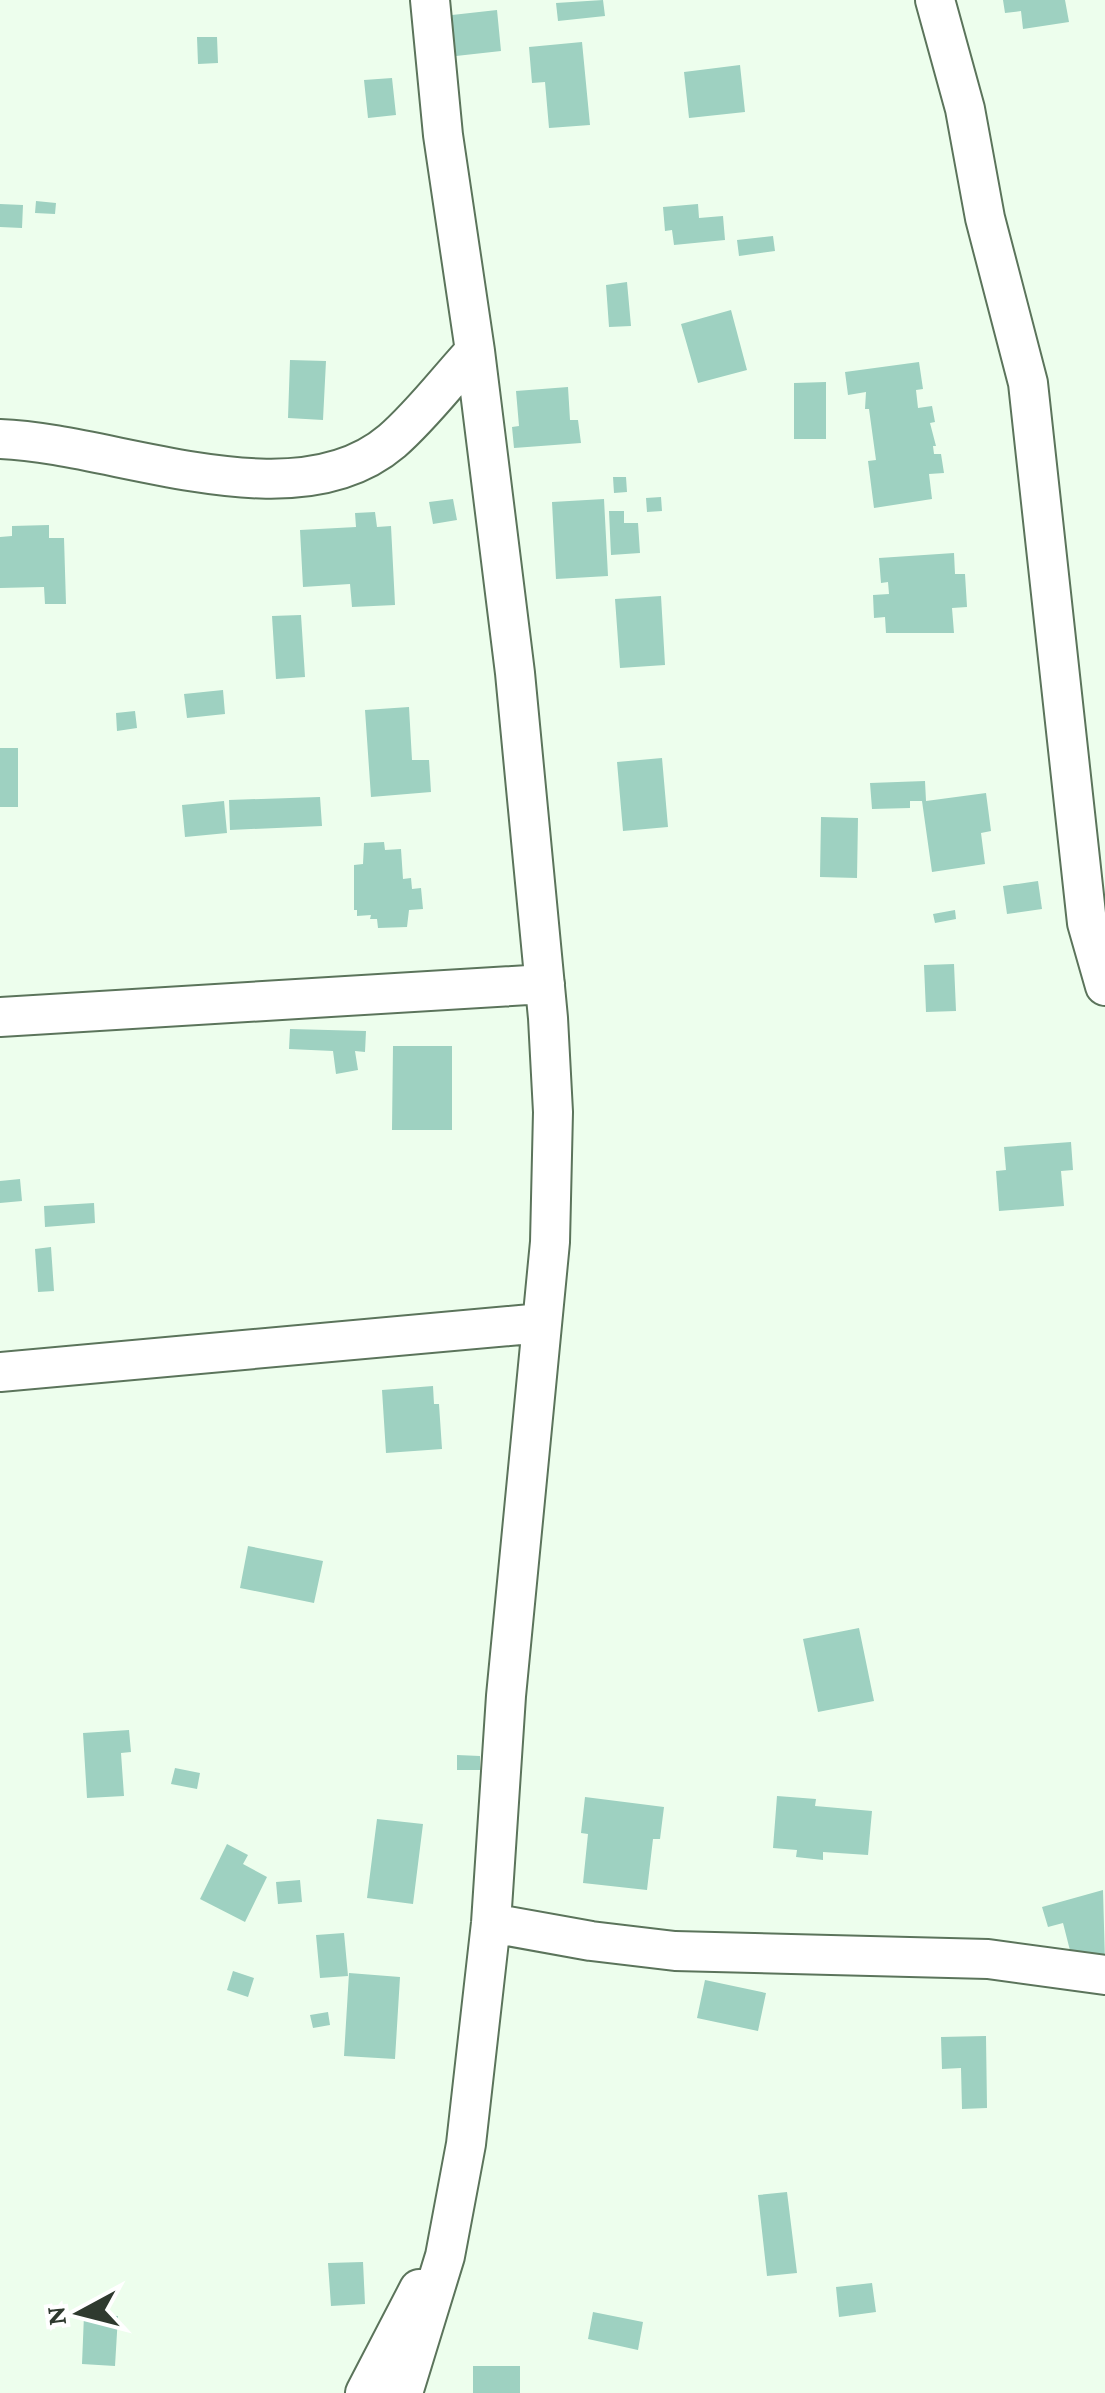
<svg xmlns="http://www.w3.org/2000/svg" width="1105" height="2393" font-family="'Crimson Pro',serif">
<style>
.building{fill:#9ed1c1}
.lines{fill:none;stroke-linecap:round;stroke-linejoin:round}
.street-casing{stroke:#5b745b;stroke-width:42}
.street{stroke:#fff;stroke-width:38}
</style>
<rect width="100%" height="100%" fill="#edfeed"/>
<path class="building" d="M 603,0 L 605,16 L 558,21 L 556,3 Z
M 1003,0 L 1065,0 L 1069,22 L 1023,29 L 1021,11 L 1005,13 Z
M 497,10 L 501,51 L 447,57 L 443,16 Z
M 197,37 L 217,37 L 218,63 L 198,64 Z
M 582,42 L 590,125 L 549,128 L 545,82 L 532,83 L 529,47 Z
M 740,65 L 745,112 L 689,118 L 684,72 Z
M 392,78 L 396,115 L 368,118 L 364,80 Z
M 36,201 L 56,203 L 55,214 L 35,213 Z
M 0,204 L 23,205 L 22,228 L 0,227 Z
M 698,204 L 699,218 L 723,216 L 725,240 L 674,245 L 672,230 L 665,231 L 663,207 Z
M 773,236 L 775,251 L 739,256 L 737,240 Z
M 627,282 L 631,326 L 609,327 L 606,285 Z
M 731,310 L 747,370 L 698,383 L 681,324 Z
M 290,360 L 326,361 L 323,420 L 288,418 Z
M 919,362 L 923,389 L 916,390 L 918,408 L 932,406 L 935,422 L 930,423 L 936,446 L 933,446 L 934,454 L 941,454 L 944,473 L 929,474 L 932,499 L 874,508 L 868,461 L 876,460 L 869,409 L 865,409 L 866,392 L 848,395 L 845,372 Z
M 826,382 L 826,439 L 794,439 L 794,383 Z
M 568,387 L 570,420 L 578,420 L 581,443 L 514,448 L 512,427 L 519,426 L 516,391 Z
M 613,477 L 626,477 L 627,492 L 614,493 Z
M 661,497 L 662,511 L 647,512 L 646,498 Z
M 453,499 L 457,520 L 433,524 L 429,502 Z
M 604,499 L 608,576 L 556,579 L 552,502 Z
M 609,511 L 624,511 L 624,523 L 638,523 L 640,553 L 611,555 Z
M 375,512 L 377,527 L 391,526 L 395,605 L 352,607 L 350,584 L 303,587 L 300,530 L 356,527 L 355,513 Z
M 49,525 L 49,538 L 64,538 L 66,604 L 45,604 L 44,587 L 0,588 L 0,537 L 12,536 L 12,526 Z
M 954,553 L 955,574 L 965,574 L 967,607 L 952,608 L 954,633 L 886,633 L 885,617 L 874,618 L 873,595 L 889,594 L 888,582 L 881,583 L 879,558 Z
M 661,596 L 665,665 L 620,668 L 615,599 Z
M 301,615 L 305,677 L 276,679 L 272,616 Z
M 223,690 L 225,714 L 187,718 L 184,694 Z
M 409,707 L 412,760 L 429,760 L 431,792 L 371,797 L 365,710 Z
M 135,711 L 137,728 L 117,731 L 116,713 Z
M 0,748 L 18,748 L 18,807 L 0,807 Z
M 662,758 L 668,827 L 623,831 L 617,762 Z
M 925,781 L 926,801 L 986,793 L 991,831 L 981,833 L 985,864 L 932,872 L 922,801 L 910,801 L 910,808 L 872,809 L 870,783 Z
M 320,797 L 322,826 L 230,830 L 229,800 Z
M 224,801 L 227,833 L 185,837 L 182,805 Z
M 821,817 L 858,818 L 857,878 L 820,877 Z
M 384,842 L 385,850 L 401,849 L 403,879 L 411,878 L 412,889 L 421,888 L 423,909 L 409,910 L 407,927 L 378,928 L 377,919 L 370,919 L 371,915 L 357,916 L 357,910 L 354,910 L 354,865 L 363,864 L 364,843 Z
M 1038,881 L 1042,909 L 1007,914 L 1003,886 Z
M 955,910 L 956,919 L 935,923 L 933,914 Z
M 954,964 L 956,1011 L 926,1012 L 924,965 Z
M 290,1029 L 366,1031 L 365,1052 L 355,1051 L 358,1070 L 336,1074 L 333,1051 L 289,1049 Z
M 393,1046 L 452,1046 L 452,1130 L 392,1130 Z
M 1071,1142 L 1073,1170 L 1061,1171 L 1064,1206 L 999,1211 L 996,1171 L 1006,1170 L 1004,1147 Z
M 20,1179 L 22,1201 L 0,1203 L 0,1181 Z
M 94,1203 L 95,1223 L 45,1227 L 44,1206 Z
M 51,1247 L 54,1291 L 38,1292 L 35,1249 Z
M 433,1386 L 434,1404 L 439,1404 L 442,1449 L 386,1453 L 382,1390 Z
M 248,1546 L 323,1561 L 314,1603 L 240,1588 Z
M 859,1628 L 874,1701 L 818,1712 L 803,1639 Z
M 129,1730 L 131,1752 L 121,1753 L 124,1796 L 87,1798 L 83,1733 Z
M 457,1755 L 480,1756 L 480,1770 L 457,1770 Z
M 175,1768 L 200,1773 L 197,1789 L 171,1784 Z
M 777,1796 L 816,1799 L 815,1806 L 872,1811 L 868,1855 L 823,1852 L 823,1860 L 796,1857 L 797,1850 L 773,1848 Z
M 585,1797 L 664,1807 L 660,1839 L 653,1839 L 647,1890 L 583,1883 L 588,1834 L 581,1833 Z
M 377,1819 L 423,1824 L 413,1904 L 367,1898 Z
M 227,1844 L 248,1855 L 243,1864 L 267,1877 L 245,1922 L 200,1899 Z
M 300,1880 L 302,1902 L 278,1904 L 276,1882 Z
M 1103,1890 L 1105,1962 L 1075,1970 L 1063,1923 L 1048,1927 L 1042,1907 Z
M 344,1933 L 348,1976 L 320,1978 L 316,1935 Z
M 233,1971 L 254,1978 L 248,1997 L 227,1990 Z
M 349,1973 L 400,1977 L 395,2059 L 344,2056 Z
M 705,1980 L 766,1993 L 758,2031 L 697,2018 Z
M 328,2012 L 330,2025 L 313,2028 L 310,2015 Z
M 986,2036 L 987,2108 L 962,2109 L 961,2068 L 942,2069 L 941,2037 Z
M 787,2192 L 797,2273 L 767,2276 L 758,2195 Z
M 363,2262 L 365,2304 L 331,2306 L 328,2263 Z
M 872,2283 L 876,2312 L 839,2317 L 836,2287 Z
M 593,2312 L 643,2322 L 638,2350 L 588,2339 Z
M 84,2315 L 118,2316 L 115,2366 L 82,2364 Z
M 473,2366 L 520,2366 L 520,2393 L 473,2393 Z"/>
<g class="lines">
<defs>
<path id="street" d="M 935,0 L 965,109 L 985,218 L 1028,383 L 1087,923 L 1105,986
M 0,439 C 115,443 294,525 392,441 C 422,415 448,380 475,351
M 0,1017 L 545,984
M 0,1372 L 542,1323
M 491,1923 L 591,1941 L 675,1951 L 988,1959 L 1105,1975
M 365,2393 L 419,2289
M 403,2393 L 445,2256 L 466,2144 L 491,1923 L 506,1696 L 550,1242 L 553,1112 L 548,1018 L 515,673 L 475,351 L 443,135 L 430,0"/>
</defs>
<use href="#street" class="street-casing"/>
<use href="#street" class="street"/>
</g>
<g transform="translate(80 2313) rotate(263)" stroke="#ffffff" stroke-width="8" paint-order="stroke">
<path d="M0-8L18 38L0 25L-18 38Z" fill="#2f3a2f"/>
<text y="-15" font-size="28" font-weight="bold" text-anchor="middle" fill="#2f3a2f">N</text>
</g>
</svg>
